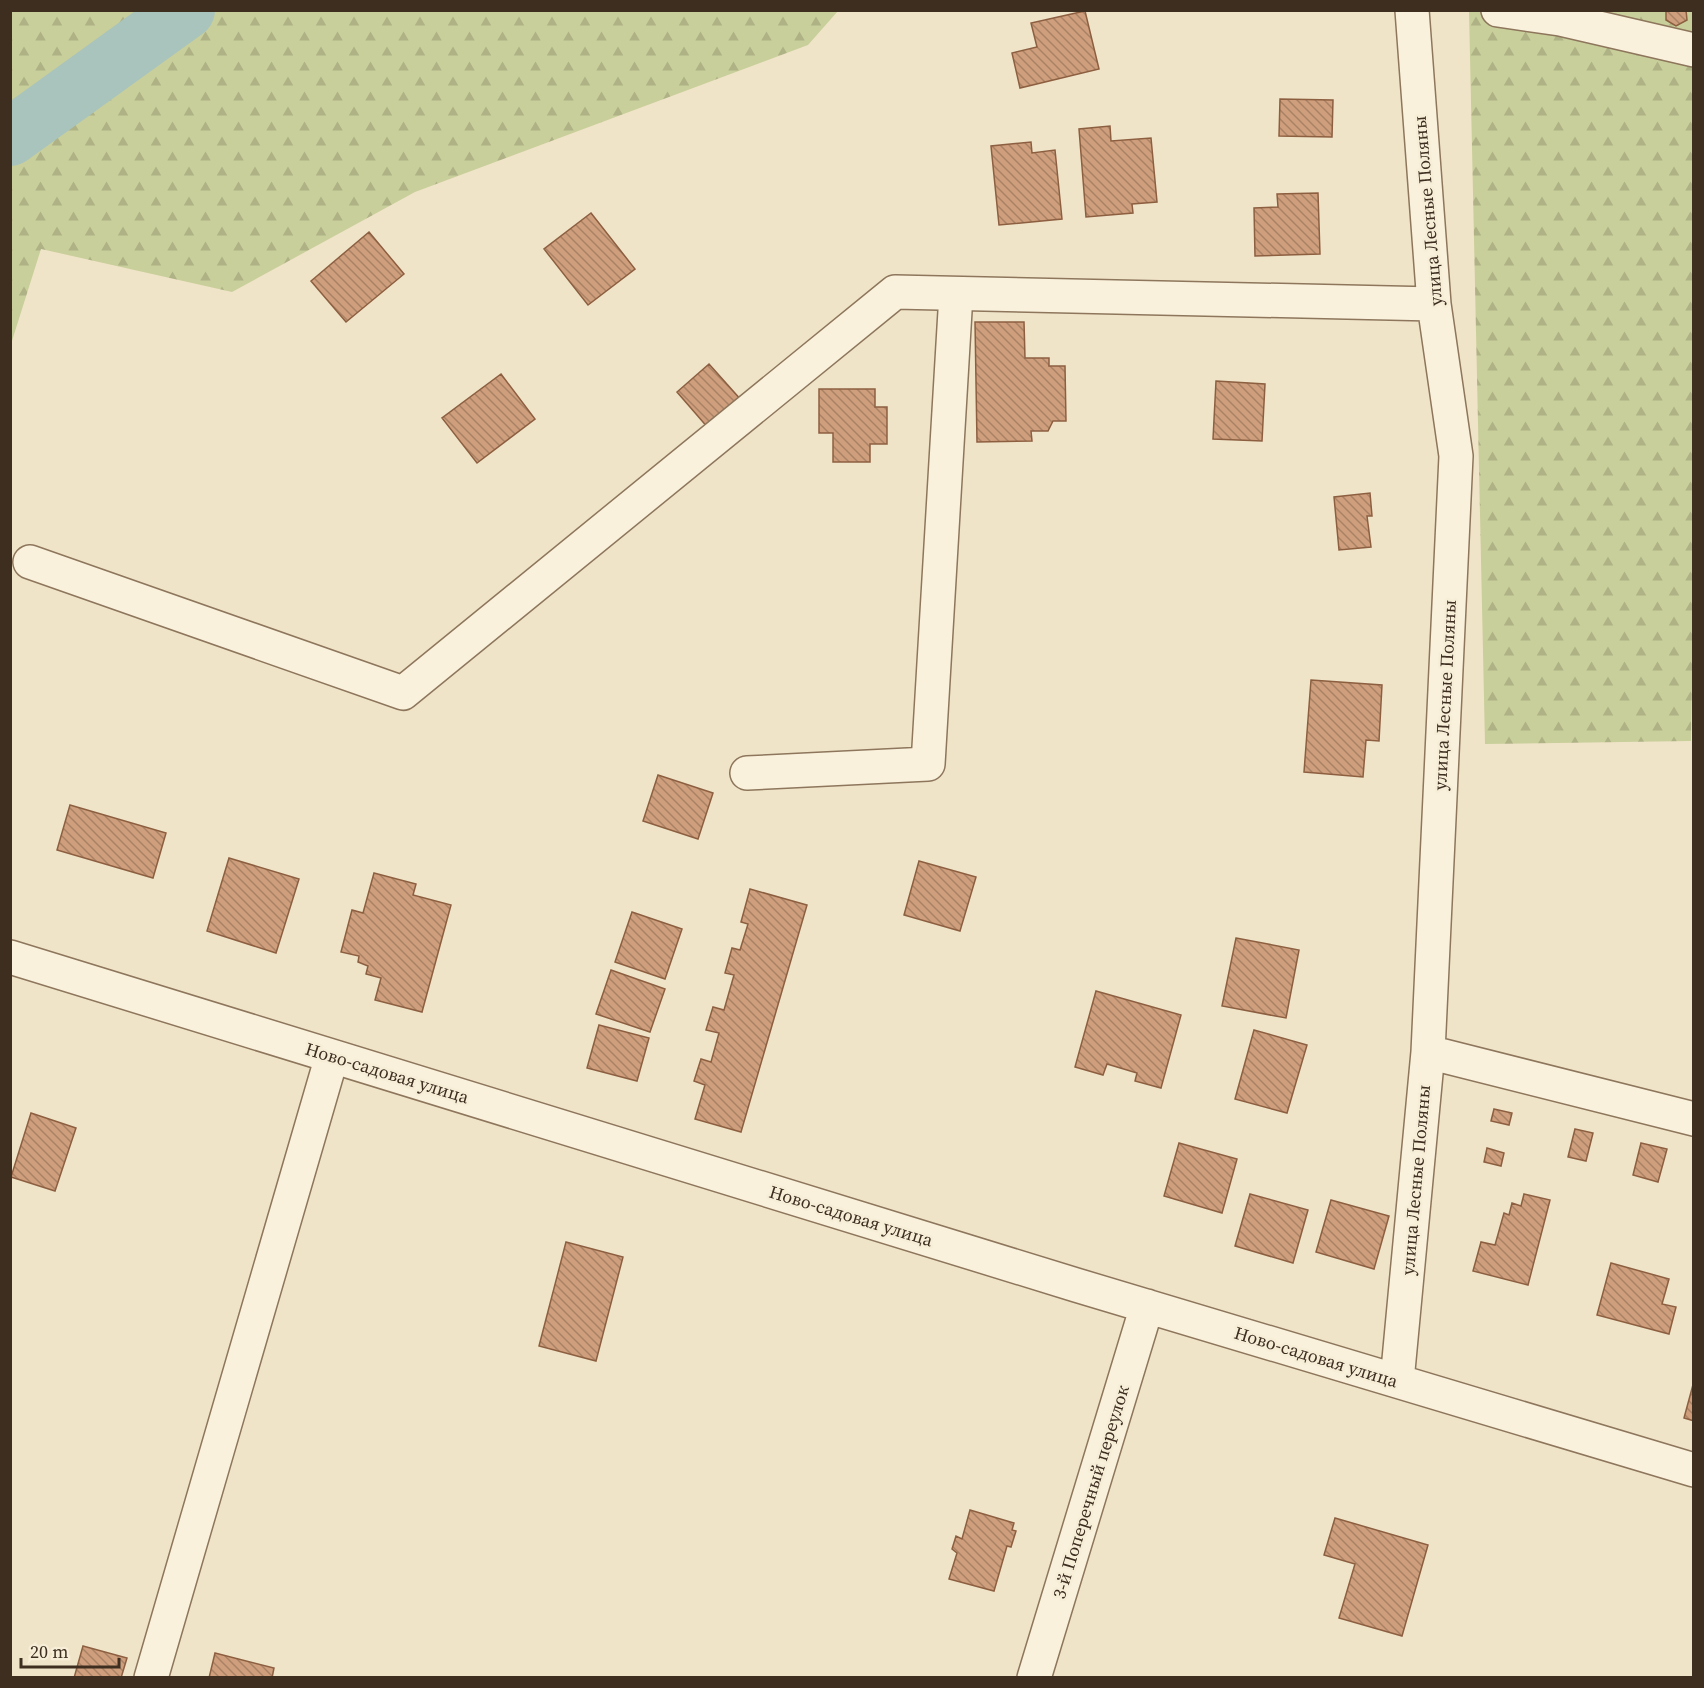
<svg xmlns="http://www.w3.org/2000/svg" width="1704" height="1688" font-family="'Source Serif 4',serif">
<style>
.forest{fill:url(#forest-firs)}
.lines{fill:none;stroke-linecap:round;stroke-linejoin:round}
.river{stroke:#a9c4bc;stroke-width:58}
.building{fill:url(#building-back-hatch);stroke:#8d5f41;stroke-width:1.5}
.minor-casing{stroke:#8d765c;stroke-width:36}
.minor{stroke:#faf1dc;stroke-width:33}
.labels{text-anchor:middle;stroke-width:5;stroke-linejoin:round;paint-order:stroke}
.street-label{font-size:18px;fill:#3d2e20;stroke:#f7eed8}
</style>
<defs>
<pattern id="forest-firs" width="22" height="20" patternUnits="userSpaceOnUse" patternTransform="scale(1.5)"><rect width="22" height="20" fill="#c9cf9b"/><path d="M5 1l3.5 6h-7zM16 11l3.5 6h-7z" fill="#aeb285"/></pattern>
<pattern id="building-back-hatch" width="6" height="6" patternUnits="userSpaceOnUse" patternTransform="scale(1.5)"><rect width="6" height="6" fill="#cf9f7d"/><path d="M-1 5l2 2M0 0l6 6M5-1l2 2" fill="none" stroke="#a98266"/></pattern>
</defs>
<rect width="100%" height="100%" fill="#f0e4c8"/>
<path class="forest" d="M 11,10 L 838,10 L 838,11 L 808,45 L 415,192 L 232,292 L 41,249 L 11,344 Z
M 1469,11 L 1693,11 L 1694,575 L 1691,741 L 1485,744 Z"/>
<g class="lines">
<path class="river" d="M 10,137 L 186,10"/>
</g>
<path class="building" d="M 1666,10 L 1686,10 L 1687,20 L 1676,26 L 1666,20 Z
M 1085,11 L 1099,69 L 1020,88 L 1012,53 L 1037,47 L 1031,23 Z
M 1280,99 L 1333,100 L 1332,137 L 1279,136 Z
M 1110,126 L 1111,141 L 1151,138 L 1157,202 L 1132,204 L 1133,213 L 1086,217 L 1079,129 Z
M 1031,142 L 1032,153 L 1055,150 L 1062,219 L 999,225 L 991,146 Z
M 1318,193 L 1320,254 L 1255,256 L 1254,208 L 1278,207 L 1277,194 Z
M 591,213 L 635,269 L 588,305 L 544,249 Z
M 369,232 L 404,274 L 346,322 L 311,281 Z
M 975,322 L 1024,322 L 1025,358 L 1049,358 L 1049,366 L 1065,366 L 1066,421 L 1053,421 L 1048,431 L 1031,431 L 1032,441 L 977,442 Z
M 709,364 L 742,401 L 709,429 L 677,392 Z
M 501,374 L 535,419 L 477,463 L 442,418 Z
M 1216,381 L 1265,384 L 1262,441 L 1213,439 Z
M 819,389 L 875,389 L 875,407 L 887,407 L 887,444 L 870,444 L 870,462 L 833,462 L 833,433 L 819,433 Z
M 1370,493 L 1372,516 L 1367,516 L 1371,547 L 1339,550 L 1334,497 Z
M 1311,680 L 1382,685 L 1379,741 L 1366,740 L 1363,777 L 1304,772 Z
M 658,775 L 713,793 L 698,839 L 643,821 Z
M 70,805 L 166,833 L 153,878 L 57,850 Z
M 229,858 L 299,879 L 276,953 L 207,931 Z
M 919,861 L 976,877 L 960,931 L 904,915 Z
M 374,873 L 416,884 L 413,895 L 451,905 L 422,1012 L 375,1000 L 381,978 L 366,974 L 368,966 L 358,962 L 359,956 L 341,952 L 352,910 L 363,913 Z
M 750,889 L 807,905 L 741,1132 L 695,1119 L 705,1085 L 694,1081 L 701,1059 L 711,1062 L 719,1033 L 706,1030 L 713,1007 L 724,1010 L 734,975 L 725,973 L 732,948 L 740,950 L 748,924 L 741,922 Z
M 632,912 L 682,929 L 665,979 L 615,962 Z
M 1236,938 L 1299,950 L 1286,1018 L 1222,1006 Z
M 611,970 L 665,989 L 650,1032 L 596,1014 Z
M 1096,991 L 1181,1015 L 1161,1088 L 1135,1081 L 1137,1073 L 1107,1064 L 1103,1075 L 1075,1067 Z
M 599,1025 L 649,1038 L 637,1081 L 587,1068 Z
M 1254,1030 L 1307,1045 L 1287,1113 L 1235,1099 Z
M 1494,1109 L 1512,1113 L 1509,1125 L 1491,1121 Z
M 31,1113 L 76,1128 L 55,1191 L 11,1177 Z
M 1575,1129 L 1593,1133 L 1586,1161 L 1568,1157 Z
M 1179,1143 L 1237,1159 L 1222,1213 L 1164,1196 Z
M 1641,1143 L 1667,1149 L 1658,1182 L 1633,1175 Z
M 1487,1148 L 1504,1153 L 1501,1166 L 1484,1162 Z
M 1250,1194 L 1308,1210 L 1293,1263 L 1235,1246 Z
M 1524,1194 L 1550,1200 L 1528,1285 L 1473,1271 L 1481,1242 L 1495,1245 L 1504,1213 L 1509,1215 L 1512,1203 L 1521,1206 Z
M 1331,1200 L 1389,1216 L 1374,1269 L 1316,1252 Z
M 566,1242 L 623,1257 L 596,1361 L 539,1346 Z
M 1611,1263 L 1669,1279 L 1662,1304 L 1676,1307 L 1669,1334 L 1597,1315 Z
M 1694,1381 L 1694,1421 L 1684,1418 Z
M 970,1510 L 1014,1523 L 1012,1530 L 1016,1531 L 1011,1547 L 1007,1546 L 994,1591 L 949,1579 L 957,1553 L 952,1549 L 956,1536 L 962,1539 Z
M 1335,1518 L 1428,1545 L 1402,1636 L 1339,1618 L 1355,1564 L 1324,1555 Z
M 83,1646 L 127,1658 L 121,1678 L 74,1678 Z
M 215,1653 L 274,1668 L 272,1678 L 209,1678 Z"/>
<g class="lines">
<defs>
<path id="minor" d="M 1498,10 L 1560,19 L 1694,50
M 30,562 L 403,693 L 895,292 L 1434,304
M 747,773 L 928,764 L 956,294
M 10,957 L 1076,1285 L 1694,1470
M 1428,1052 L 1694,1119
M 1397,1381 L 1428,1052 L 1456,456 L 1434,304 L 1412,10
M 151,1678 L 332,1056
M 1034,1678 L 1147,1306"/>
</defs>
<use href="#minor" class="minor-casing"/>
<use href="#minor" class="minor"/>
</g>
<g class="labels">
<g class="street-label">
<text transform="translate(1428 211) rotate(-95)" y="6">улица Лесные Поляны</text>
<text transform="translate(1445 695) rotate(-87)" y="6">улица Лесные Поляны</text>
<text transform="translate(387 1073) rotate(17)" y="6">Ново-садовая улица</text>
<text transform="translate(1416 1180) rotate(-85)" y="6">улица Лесные Поляны</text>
<text transform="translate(851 1216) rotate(17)" y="6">Ново-садовая улица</text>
<text transform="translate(1316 1357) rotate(17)" y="6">Ново-садовая улица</text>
<text transform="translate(1091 1492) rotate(-73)" y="6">3-й Поперечный переулок</text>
</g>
</g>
<rect width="1704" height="1688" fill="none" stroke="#3d2e20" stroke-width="24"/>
<path d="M21 1658v9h98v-9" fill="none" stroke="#3d2e20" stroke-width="3"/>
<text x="30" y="1658" font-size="18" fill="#3d2e20" stroke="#f7eed8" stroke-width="4.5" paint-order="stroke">20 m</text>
</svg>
